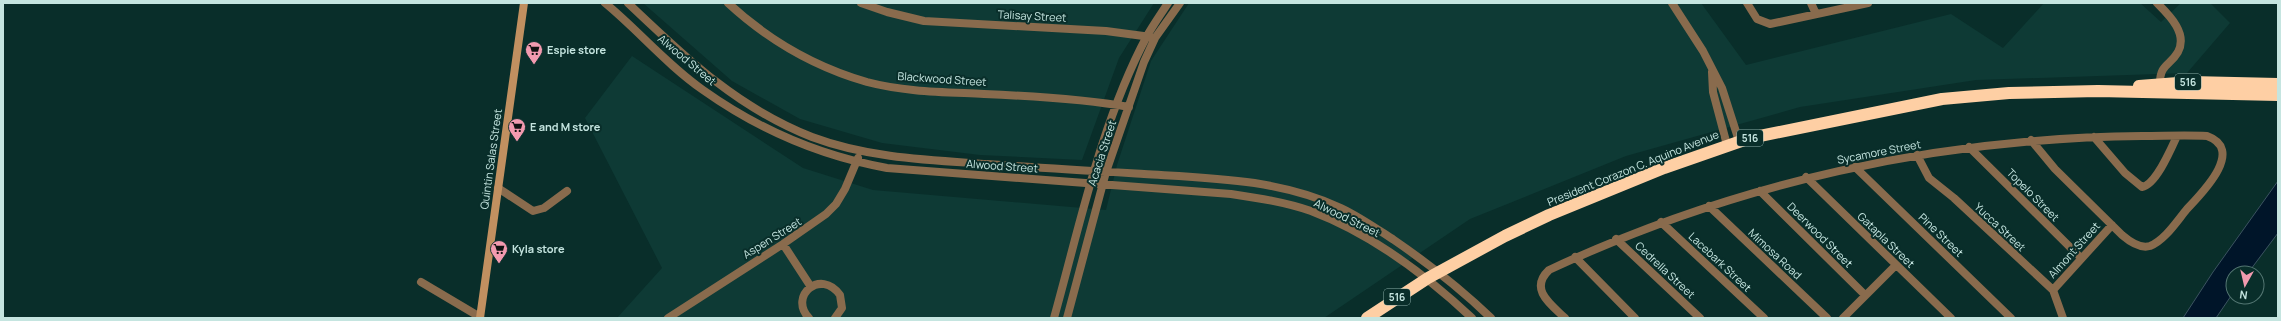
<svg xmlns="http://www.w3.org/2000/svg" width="2281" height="321" font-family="Manrope,sans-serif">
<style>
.built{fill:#0e3a35}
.water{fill:#001529;stroke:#3b5360}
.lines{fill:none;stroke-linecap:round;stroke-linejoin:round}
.street{stroke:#896b4d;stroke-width:8}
.secondary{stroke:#c19060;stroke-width:8}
.highway{stroke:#fecfa4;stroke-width:12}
.labels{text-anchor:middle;stroke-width:4;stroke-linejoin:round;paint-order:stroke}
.shield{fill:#092e2a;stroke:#8daea9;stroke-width:1}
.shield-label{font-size:10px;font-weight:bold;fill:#c5e5e0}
.street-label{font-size:11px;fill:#c5e5e0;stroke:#092e2a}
.poi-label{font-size:11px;font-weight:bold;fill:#c5e5e0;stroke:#092e2a;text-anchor:start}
</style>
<rect width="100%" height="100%" fill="#092e2a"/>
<path class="built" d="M 643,3 L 1154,3 L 1119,58 L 1082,160 L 980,155 L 882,143 L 800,119 L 732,81 Z
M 1189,3 L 1701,3 L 1746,65 L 1951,14 L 2003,48 L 2044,3 L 2140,3 L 2161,22 L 2181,3 L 2210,3 L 2230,23 L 2187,73 L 1976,80 L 1800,107 L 1626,156 L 1470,219 L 1324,318 L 617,318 L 662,268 L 585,118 L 632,56 L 803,168 L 873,190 L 1106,210 L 1117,165 L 1151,61 Z"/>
<path class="water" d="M 2278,181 L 2278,233 L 2248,273 L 2233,273 L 2233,293 L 2216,318 L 2183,318 L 2213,272 Z"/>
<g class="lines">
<path class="street" d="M 605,3 C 638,30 667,65 703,90 C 758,129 820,156 887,168 L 1231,194 C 1258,198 1285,202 1311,211 C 1372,234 1425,274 1472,318
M 628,3 C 686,58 736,107 812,137 C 868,158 928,160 987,164 C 1039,168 1092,171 1144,174 C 1210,178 1280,179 1341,208 C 1360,217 1377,229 1394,240 C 1429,264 1461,289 1491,318
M 728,3 C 767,39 815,67 867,82 C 905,92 945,92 984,94 C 1030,96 1084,99 1129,107
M 861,3 L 887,12 L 924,21 L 1106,31 L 1151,37
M 1672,3 L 1703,51 L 1722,88 L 1739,141
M 1747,3 L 1757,19 L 1770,24 L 1868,3
M 1811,3 L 1816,14
M 2157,3 C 2169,15 2188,33 2178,52 C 2170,66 2160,64 2160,83
M 1712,72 L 1713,92 L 1727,145
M 2094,137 L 2125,173 L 2142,187 C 2156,185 2171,149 2177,136
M 1969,147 L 2081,258
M 1917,155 L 1929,178 L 1954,198 L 2053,290 L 2063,318
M 1855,167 L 2011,318
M 1806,177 L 1951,318
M 498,188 L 533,211 L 544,208 L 567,191
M 1760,191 L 1865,295
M 1709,206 L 1827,318
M 1661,222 L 1764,318
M 1616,239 L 1700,318
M 783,244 L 811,287
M 1575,257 L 1635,318
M 421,282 L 480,317
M 2053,290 L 2112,225
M 668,318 L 783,244 L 826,214 L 836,204 L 845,189 L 858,158
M 809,318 C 788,296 821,268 840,295 L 842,308 L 835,318
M 1054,318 C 1080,225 1101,122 1147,36 C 1153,25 1161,14 1168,3
M 1067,318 L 1106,172 L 1144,62 L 1155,38 L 1180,3
M 1565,318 C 1550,304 1529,289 1549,270 C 1735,183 1937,138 2142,136 C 2164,136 2185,135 2207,136 C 2246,150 2201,194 2187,209 C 2177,221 2165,240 2150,246 C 2140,249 2129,241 2122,235 L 2055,169 L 2031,140
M 1843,318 L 1895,266"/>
<path class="secondary" d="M 480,318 L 524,3"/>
<path class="highway" d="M 2139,86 L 2191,82 L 2278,84
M 1367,318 L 1428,278 L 1505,236 L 1549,215 L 1664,168 L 1750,138 L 1942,99 L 2009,93 L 2098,91 L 2278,95"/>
</g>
<defs>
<symbol id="supermarket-pin" viewBox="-11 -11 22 30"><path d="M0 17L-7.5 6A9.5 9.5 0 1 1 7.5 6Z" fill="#f29aaf" stroke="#092e2a"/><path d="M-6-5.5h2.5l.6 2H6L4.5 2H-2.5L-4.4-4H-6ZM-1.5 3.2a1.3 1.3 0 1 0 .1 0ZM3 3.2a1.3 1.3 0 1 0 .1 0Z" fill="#111"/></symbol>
</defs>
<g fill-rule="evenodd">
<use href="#supermarket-pin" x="524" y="40" width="20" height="27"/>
<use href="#supermarket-pin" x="507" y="117" width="20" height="27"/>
<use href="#supermarket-pin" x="489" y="239" width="20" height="27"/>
</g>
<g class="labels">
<g class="shield">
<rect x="2175" y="74" width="26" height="16" rx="3"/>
<rect x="1737" y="130" width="26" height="16" rx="3"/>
<rect x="1384" y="289" width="26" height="16" rx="3"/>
</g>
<g class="shield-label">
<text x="2188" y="86">516</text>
<text x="1750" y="142">516</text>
<text x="1397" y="301">516</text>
</g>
<g class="street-label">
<text transform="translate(1032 16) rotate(3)" y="4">Talisay Street</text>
<text transform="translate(687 60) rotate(40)" y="4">Alwood Street</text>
<text transform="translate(942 79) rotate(4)" y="4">Blackwood Street</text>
<text transform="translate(1879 152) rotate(-11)" y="4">Sycamore Street</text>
<text transform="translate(1102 153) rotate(-72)" y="4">Acacia Street</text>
<text transform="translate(491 159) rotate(-82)" y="4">Quintin Salas Street</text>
<text transform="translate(1002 166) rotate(4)" y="4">Alwood Street</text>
<text transform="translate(1633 168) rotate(-22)" y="4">President Corazon C. Aquino Avenue</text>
<text transform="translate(2033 195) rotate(45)" y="4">Topelo Street</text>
<text transform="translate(1347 218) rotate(26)" y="4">Alwood Street</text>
<text transform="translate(2000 227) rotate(43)" y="4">Yucca Street</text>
<text transform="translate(1820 235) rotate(45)" y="4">Deerwood Street</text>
<text transform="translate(1941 235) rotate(44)" y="4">Pine Street</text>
<text transform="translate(772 238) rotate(-32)" y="4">Aspen Street</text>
<text transform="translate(1886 240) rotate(44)" y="4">Gatapla Street</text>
<text transform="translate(2074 250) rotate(-48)" y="4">Almont Street</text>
<text transform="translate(1775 254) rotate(43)" y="4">Mimosa Road</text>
<text transform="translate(1720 262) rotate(43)" y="4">Lacebark Street</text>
<text transform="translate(1665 270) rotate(43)" y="4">Cedrella Street</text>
</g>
<g class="poi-label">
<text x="547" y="54">Espie store</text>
<text x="530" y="131">E and M store</text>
<text x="512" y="253">Kyla store</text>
</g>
</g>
<rect width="2281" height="321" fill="none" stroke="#c5e5e0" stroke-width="8"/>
<g transform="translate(2245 285) rotate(188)"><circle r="19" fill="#092e2a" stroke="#547773"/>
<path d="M0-3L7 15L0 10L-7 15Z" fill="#f29aaf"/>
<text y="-6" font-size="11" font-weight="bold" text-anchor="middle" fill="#c5e5e0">N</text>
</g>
</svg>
